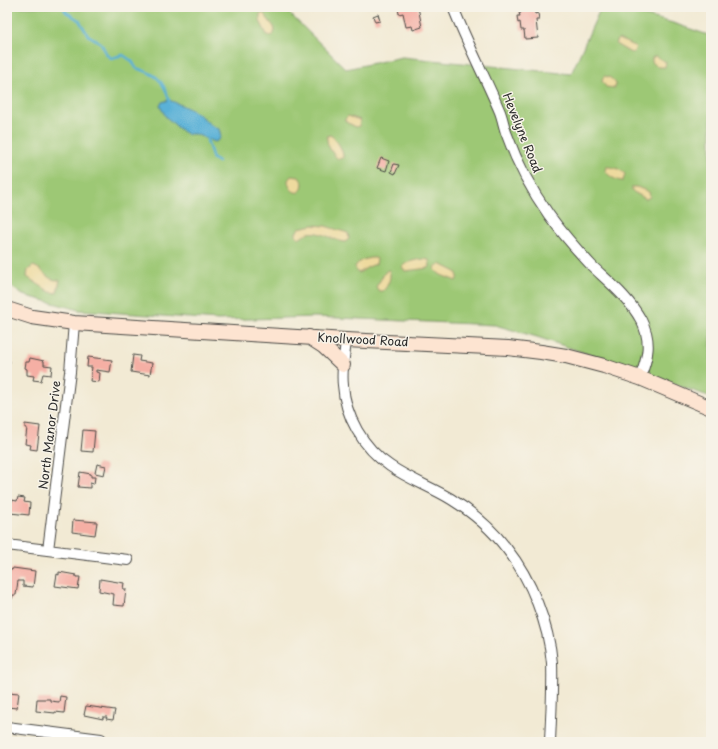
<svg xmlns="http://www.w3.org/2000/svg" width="718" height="749" font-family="'Playpen Sans',sans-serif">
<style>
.green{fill:#9dc875;stroke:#647a50}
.sand{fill:#eeda9e;stroke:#8c8264}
.water{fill:#5ab1d7;stroke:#426e81}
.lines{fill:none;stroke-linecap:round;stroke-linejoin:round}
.stream{stroke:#5ab1d7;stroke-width:2.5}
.building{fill:#f5afa4}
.street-casing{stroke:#494844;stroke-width:12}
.secondary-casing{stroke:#494844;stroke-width:16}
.street{stroke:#fff;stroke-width:10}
.secondary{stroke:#fde4d1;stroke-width:14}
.labels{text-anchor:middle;stroke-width:3;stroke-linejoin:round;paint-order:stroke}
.street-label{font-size:12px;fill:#2b2b2b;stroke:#f7f3e8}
</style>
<rect width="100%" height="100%" fill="#f7f3e8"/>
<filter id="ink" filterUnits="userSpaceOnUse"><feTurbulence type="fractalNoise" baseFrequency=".025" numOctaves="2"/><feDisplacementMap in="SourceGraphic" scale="8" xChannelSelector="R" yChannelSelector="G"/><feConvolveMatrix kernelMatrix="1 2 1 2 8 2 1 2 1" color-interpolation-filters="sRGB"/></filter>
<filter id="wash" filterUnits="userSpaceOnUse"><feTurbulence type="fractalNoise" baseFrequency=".012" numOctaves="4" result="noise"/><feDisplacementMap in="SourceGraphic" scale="16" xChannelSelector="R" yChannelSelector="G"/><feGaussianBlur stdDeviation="0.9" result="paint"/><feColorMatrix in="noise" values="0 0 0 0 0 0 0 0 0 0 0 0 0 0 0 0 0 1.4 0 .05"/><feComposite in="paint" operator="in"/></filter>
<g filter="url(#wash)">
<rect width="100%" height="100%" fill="#f2ead4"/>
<path class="green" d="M 7,7 L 283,7 L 346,69 L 402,57 L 571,74 L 601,7 L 613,7 L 673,23 L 711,36 L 711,397 L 600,358 L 537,337 L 495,325 L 315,317 L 218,320 L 79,310 L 23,295 L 7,284 Z"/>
<path class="sand" d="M 262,13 L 264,14 L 274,27 L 275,31 L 273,35 L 269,36 L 267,35 L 260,21 L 260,14 Z
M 618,39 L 635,46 L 636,47 L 634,52 L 631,53 L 617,45 L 616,41 Z
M 655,56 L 666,62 L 665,67 L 658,67 L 652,62 L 652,58 Z
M 604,76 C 610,77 613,79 616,84 L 615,88 L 606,87 L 602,81 Z
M 348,116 L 360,120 L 359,126 L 356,127 L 348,123 L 345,121 L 345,119 Z
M 330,135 C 336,138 344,151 343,158 L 338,159 C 332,153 326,145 327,136 Z
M 606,167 C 614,167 619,168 625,174 L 623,181 C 616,181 609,176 605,171 Z
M 291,176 L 299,177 L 303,183 L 302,189 L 299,192 C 293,194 288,187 288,180 Z
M 632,187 L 637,187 L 649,192 L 650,197 L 646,199 L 632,191 Z
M 313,225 L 325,226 L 348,233 L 349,239 L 345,242 C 334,241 320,230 308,233 C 305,234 303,237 300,238 L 296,236 L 296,233 L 299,228 Z
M 370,258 L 376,258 L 377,259 L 376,264 L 368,267 L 359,273 L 357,272 L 355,267 C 358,261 364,260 370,258 Z
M 424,259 L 429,260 L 430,266 L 429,268 L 405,271 L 402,267 C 406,261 417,260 424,259 Z
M 440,264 L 456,272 L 458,276 L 456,281 L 441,275 L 435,270 L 436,266 Z
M 33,266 C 46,270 45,281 60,280 L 57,293 L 50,292 L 27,277 L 28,270 Z
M 389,270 C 392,277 388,286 383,291 L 379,291 L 376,287 L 386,271 Z"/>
<path class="water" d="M 169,100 C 179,104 189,108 198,114 C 206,120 210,126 219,129 L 221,136 L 219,140 L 215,142 L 195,134 L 188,134 L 183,132 L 166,117 L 160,106 L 162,102 Z"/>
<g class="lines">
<path class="stream" d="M 63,7 L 66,12 L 79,20 L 88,35 L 101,43 L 107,55 L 111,58 L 123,55 L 132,61 L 136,68 C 156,74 163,79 169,100
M 207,140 L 213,159 L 218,162"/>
</g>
<g id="blocks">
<path class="building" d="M 400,7 L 418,7 L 422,27 L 413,30 L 412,26 L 406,27 L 403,13 L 399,14 L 398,8 Z
M 520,7 L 534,7 L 535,14 L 538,13 L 539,20 L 536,20 L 538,38 L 525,39 L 524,30 L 521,30 L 520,22 L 518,23 L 517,16 L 520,16 L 519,13 L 521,13 Z
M 378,14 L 380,21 L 375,22 L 373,16 Z
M 381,158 L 389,161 L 386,171 L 377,168 Z
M 394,164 L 399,165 L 395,174 L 391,172 Z
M 133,355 L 140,356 L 139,361 L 152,363 L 150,375 L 131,372 Z
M 88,357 L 112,360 L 110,372 L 96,370 L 96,372 L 100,373 L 99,382 L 90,381 L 92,367 L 87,367 Z
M 30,358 L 44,361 L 44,365 L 52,366 L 51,375 L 43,374 L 41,381 L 33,380 L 34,376 L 27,375 L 27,369 L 25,368 L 26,362 L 29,362 Z
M 7,360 L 10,361 L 8,370 L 7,370 Z
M 25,424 L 40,426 L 37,450 L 30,449 L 31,445 L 25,444 L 27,428 L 25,428 Z
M 83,430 L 95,431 L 93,452 L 81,451 Z
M 97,464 L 106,466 L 104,475 L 95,473 Z
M 80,472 L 91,474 L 91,477 L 95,477 L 94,484 L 90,483 L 90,488 L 78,487 Z
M 18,497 L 25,498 L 24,502 L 30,503 L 29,515 L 10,513 L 12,500 L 17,501 Z
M 73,520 L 97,522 L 95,535 L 72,532 Z
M 13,568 L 35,571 L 33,587 L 23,586 L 23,581 L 18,581 L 16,595 L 13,595 L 12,599 L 7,598 L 7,578 L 8,569 L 12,570 Z
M 59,572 L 76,575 L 76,577 L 80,577 L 78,589 L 55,586 L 57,574 L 59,575 Z
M 100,579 L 124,583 L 123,589 L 126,589 L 124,606 L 113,605 L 114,594 L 99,591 Z
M 7,692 L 19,693 L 17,708 L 7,707 Z
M 60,696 L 66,697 L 64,713 L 55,712 L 55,713 L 36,711 L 37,699 L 50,699 L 50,701 L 59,702 Z
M 86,706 L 115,710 L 113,720 L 106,719 L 107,717 L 103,717 L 103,719 L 84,715 Z"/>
</g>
</g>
<g filter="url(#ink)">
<use href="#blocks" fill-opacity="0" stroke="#494844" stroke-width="1"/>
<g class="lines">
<defs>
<path id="street" d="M 453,7 C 467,43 485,77 500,112 C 503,120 504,128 507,135 C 517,163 532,191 549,215 C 562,233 577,250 592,266 C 610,283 629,298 641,320 C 652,341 648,357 640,378
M 346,340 C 345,355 341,369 343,385 C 345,416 363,448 390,466 C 409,479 431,487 451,499 C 472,512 492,529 507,549 C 531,579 549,625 552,663 C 553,689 551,716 550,742
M 7,545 L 128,560
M 48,550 L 70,372 L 74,323
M 7,727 L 101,739"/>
<path id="secondary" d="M 7,309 L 32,317 L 74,323 L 346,340 L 508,348 L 541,352 L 566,356 L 604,366 L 640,378 L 711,408
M 309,337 L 323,346 L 343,365"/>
</defs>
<use href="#street" class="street-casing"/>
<use href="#secondary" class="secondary-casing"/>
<use href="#street" class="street"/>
<use href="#secondary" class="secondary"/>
</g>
</g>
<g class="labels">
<g class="street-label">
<text transform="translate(522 133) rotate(68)" y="4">Hevelyne Road</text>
<text transform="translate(363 340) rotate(3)" y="4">Knollwood Road</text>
<text transform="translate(50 435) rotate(-83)" y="4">North Manor Drive</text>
</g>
</g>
<rect width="718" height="749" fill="none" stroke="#f7f3e8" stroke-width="24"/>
</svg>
